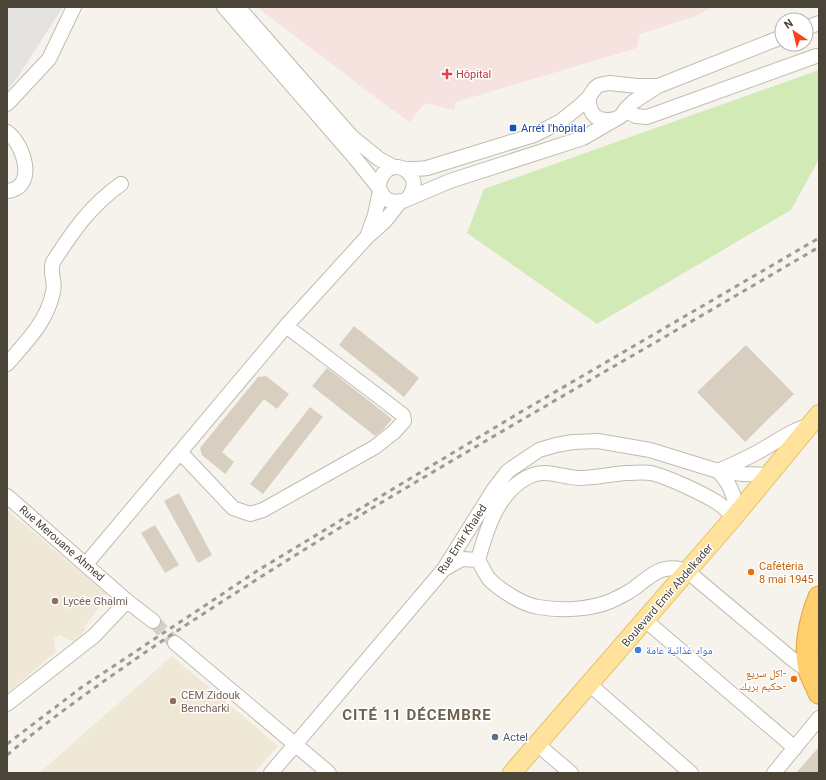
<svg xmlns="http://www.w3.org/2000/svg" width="826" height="780" font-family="Roboto,'Noto Naskh Arabic',sans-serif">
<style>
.education{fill:#efe8d6}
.medical{fill:#f6e3e0}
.green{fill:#d2eab5}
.parking{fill:#e5e3e0}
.building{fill:#d8cfc1}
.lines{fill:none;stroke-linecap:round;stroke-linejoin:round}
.minor-tunnel{stroke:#d4d0c8;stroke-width:14;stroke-dasharray:14 7;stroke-linecap:butt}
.minor-casing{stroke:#c2bbae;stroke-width:16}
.major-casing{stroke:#e6c16a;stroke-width:20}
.highway-casing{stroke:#e0a43c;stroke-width:23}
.minor{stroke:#fff;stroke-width:14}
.major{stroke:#ffe39c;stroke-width:18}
.highway{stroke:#ffcf6e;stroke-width:21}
.rail{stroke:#9a9a9a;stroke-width:3;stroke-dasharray:5 5;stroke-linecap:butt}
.health-dot{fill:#e0444e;stroke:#fff;stroke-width:1.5}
.transit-dot{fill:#1a4fb4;stroke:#fff;stroke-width:1.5}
.food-dot{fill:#e8710a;stroke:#fff;stroke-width:1.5}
.education-dot{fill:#8d6e63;stroke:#fff;stroke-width:1.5}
.shop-dot{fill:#3f7fe0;stroke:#fff;stroke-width:1.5}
.service-dot{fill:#5c6f8a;stroke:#fff;stroke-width:1.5}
.labels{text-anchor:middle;stroke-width:3;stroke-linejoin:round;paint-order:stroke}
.health-label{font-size:11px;fill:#be3a42;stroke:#fff;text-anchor:start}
.transit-label{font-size:11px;fill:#164399;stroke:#fff;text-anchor:start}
.street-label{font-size:11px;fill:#4b4439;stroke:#fff}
.food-label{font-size:11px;fill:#c56008;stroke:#fff;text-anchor:start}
.education-label{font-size:11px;fill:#785e54;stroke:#fff;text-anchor:start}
.shop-label{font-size:11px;fill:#366cbe;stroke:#fff;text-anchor:start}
.service-label{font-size:11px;fill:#4e5e75;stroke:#fff;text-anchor:start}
.district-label{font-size:15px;font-weight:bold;letter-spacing:1px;fill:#6e6250;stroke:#fff}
</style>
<rect width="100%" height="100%" fill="#f6f3ec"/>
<path class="education" d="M 7,510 L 106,593 L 98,609 L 84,627 L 85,631 L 74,642 L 60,635 L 54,639 L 56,652 L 7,693 Z
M 172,656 L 278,746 L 254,773 L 39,773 Z"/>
<path class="medical" d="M 257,7 L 712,7 L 696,16 L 640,34 L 637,48 L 456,102 L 454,110 L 425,103 L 410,122 L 380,101 Z"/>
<path class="green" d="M 819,70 L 819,159 L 791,210 L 597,324 L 467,233 L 484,189 Z"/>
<path class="parking" d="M 7,7 L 63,7 L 17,78 L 7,91 Z"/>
<path class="building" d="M 354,326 L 419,378 L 404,397 L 339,345 Z
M 746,345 L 794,394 L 745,442 L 697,392 Z
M 327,368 L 392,419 L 383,430 L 375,436 L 312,386 Z
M 266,376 L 289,394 L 277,409 L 264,399 L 222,452 L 234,462 L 225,474 L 202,455 L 200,448 L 258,377 Z
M 310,407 L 323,417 L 263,494 L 250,484 Z
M 179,493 L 212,555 L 198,563 L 164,501 Z
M 155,525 L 179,565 L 165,573 L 141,533 Z
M 819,747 L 819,773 L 796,773 Z"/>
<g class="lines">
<path class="minor-tunnel" d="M 153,621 L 175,643"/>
<defs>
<path id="minor" d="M 224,7 L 355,158 L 379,188 L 383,196 L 388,200 L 394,202 L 403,201 L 450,181 L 583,138 L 621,116 L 626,109 L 633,102 L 658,86 L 782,37
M 238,7 L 352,137 L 379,159 L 394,167
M 806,28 L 819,23
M 589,97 C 588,115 598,123 615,119
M 7,104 L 49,59 L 74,7
M 625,110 L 636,116 L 647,117 L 816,56
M 7,132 C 24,144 38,188 7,191
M 404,169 C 415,176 417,187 408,198
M 379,188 C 379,177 386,166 398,167 C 401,168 404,169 408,169 C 414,169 420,169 427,168 L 534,135 L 548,128 L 561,121 L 581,105 L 589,97 L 595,88 L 599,85 L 609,83 L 637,86 L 657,86
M 367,237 L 375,215 L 380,191
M 7,364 C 26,342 47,322 53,292 C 56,281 49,273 53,262 C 73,231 90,206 121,184
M 180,452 L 233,508 L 250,514 L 263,510 L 375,447 L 394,432 L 404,421 L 403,415 L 286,326
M 718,471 C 732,465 745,459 758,452 C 776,442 791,430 811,425
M 718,471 C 730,483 736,496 736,514
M 7,496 L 127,601 L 153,621
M 478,560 C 486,531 497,494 526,478 C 545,467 559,477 579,478 C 595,478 611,474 627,473 C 635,473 644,472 651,473 C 668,477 704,494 718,503 C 724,507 729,512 734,517
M 86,564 L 286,326 L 367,237 L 385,221 L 400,202
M 446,568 L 462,559 L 478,560 C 482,566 485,575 491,581 C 503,592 522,604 538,607 C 561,611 589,610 611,601 C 617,598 624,595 630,591 C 640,585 654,570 666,569 C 673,567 680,569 687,571 L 792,659 L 810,672
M 645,620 L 795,748
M 175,643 L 329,773
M 589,684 L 691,773
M 7,704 L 94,636 L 127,601
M 537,744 L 571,773
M 271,773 L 444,569 L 494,489 L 508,471 L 539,450 L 556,445 L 573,442 L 598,441 L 650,450 L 718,471 L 743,474 L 768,475
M 774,773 L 819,718"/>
<path id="major" d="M 512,773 L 734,517 L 819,414"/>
<path id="highway" d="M 819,597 C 810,619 803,649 810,673 C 813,680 816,686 819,693"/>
</defs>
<use href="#minor" class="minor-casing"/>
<use href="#major" class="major-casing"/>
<use href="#highway" class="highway-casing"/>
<use href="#minor" class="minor"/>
<use href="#major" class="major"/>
<use href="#highway" class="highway"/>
<path class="rail" d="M 7,744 L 82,687 L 260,569 L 519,413 L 819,238
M 7,755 C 52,717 101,683 150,649 C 223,600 298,553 374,507 C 521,419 671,334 819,247"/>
</g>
<path class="health-dot" d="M445 68h4v4h4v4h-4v4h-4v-4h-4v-4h4z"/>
<rect class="transit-dot" x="509" y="124" width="8" height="8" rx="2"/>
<g class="food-dot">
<circle cx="751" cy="572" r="4"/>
<circle cx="794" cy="679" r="4"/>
</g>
<g class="education-dot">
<circle cx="55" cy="601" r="4"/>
<circle cx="173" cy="701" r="4"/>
</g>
<circle class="shop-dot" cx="638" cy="650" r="4"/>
<circle class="service-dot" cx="495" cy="737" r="4"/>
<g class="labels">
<g class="health-label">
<text x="456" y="78">Hôpital</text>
</g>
<g class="transit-label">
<text x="521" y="132">Arrét l'hôpital</text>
</g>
<g class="street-label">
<text transform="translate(462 539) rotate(-57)" y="4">Rue Emir Khaled</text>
<text transform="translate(62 543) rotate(41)" y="4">Rue Merouane Ahmed</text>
<text transform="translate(667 595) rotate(-49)" y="4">Boulevard Emir Abdelkader</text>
</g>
<g class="food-label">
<text x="759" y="570">Cafétéria<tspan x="759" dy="13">8 mai 1945</tspan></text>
<text x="786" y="677" text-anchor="end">اكل سريع-<tspan x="786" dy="13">حكيم بريك-</tspan></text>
</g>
<g class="education-label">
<text x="63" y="605">Lycée Ghalmi</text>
<text x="181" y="699">CEM Zidouk<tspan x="181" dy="13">Bencharki</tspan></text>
</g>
<g class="shop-label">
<text x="646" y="654">مواد غذائية عامة</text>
</g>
<g class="service-label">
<text x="503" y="741">Actel</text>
</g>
<g class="district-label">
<text x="417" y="720">CITÉ 11 DÉCEMBRE</text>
</g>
</g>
<rect width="826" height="780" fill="none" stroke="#4b4439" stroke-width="16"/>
<g transform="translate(794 32) rotate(325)"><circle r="19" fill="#ffffff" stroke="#b7b4b0"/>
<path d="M0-3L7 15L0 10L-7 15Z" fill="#fc3f1d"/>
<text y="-6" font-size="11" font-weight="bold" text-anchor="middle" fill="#4b4439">N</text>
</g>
</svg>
